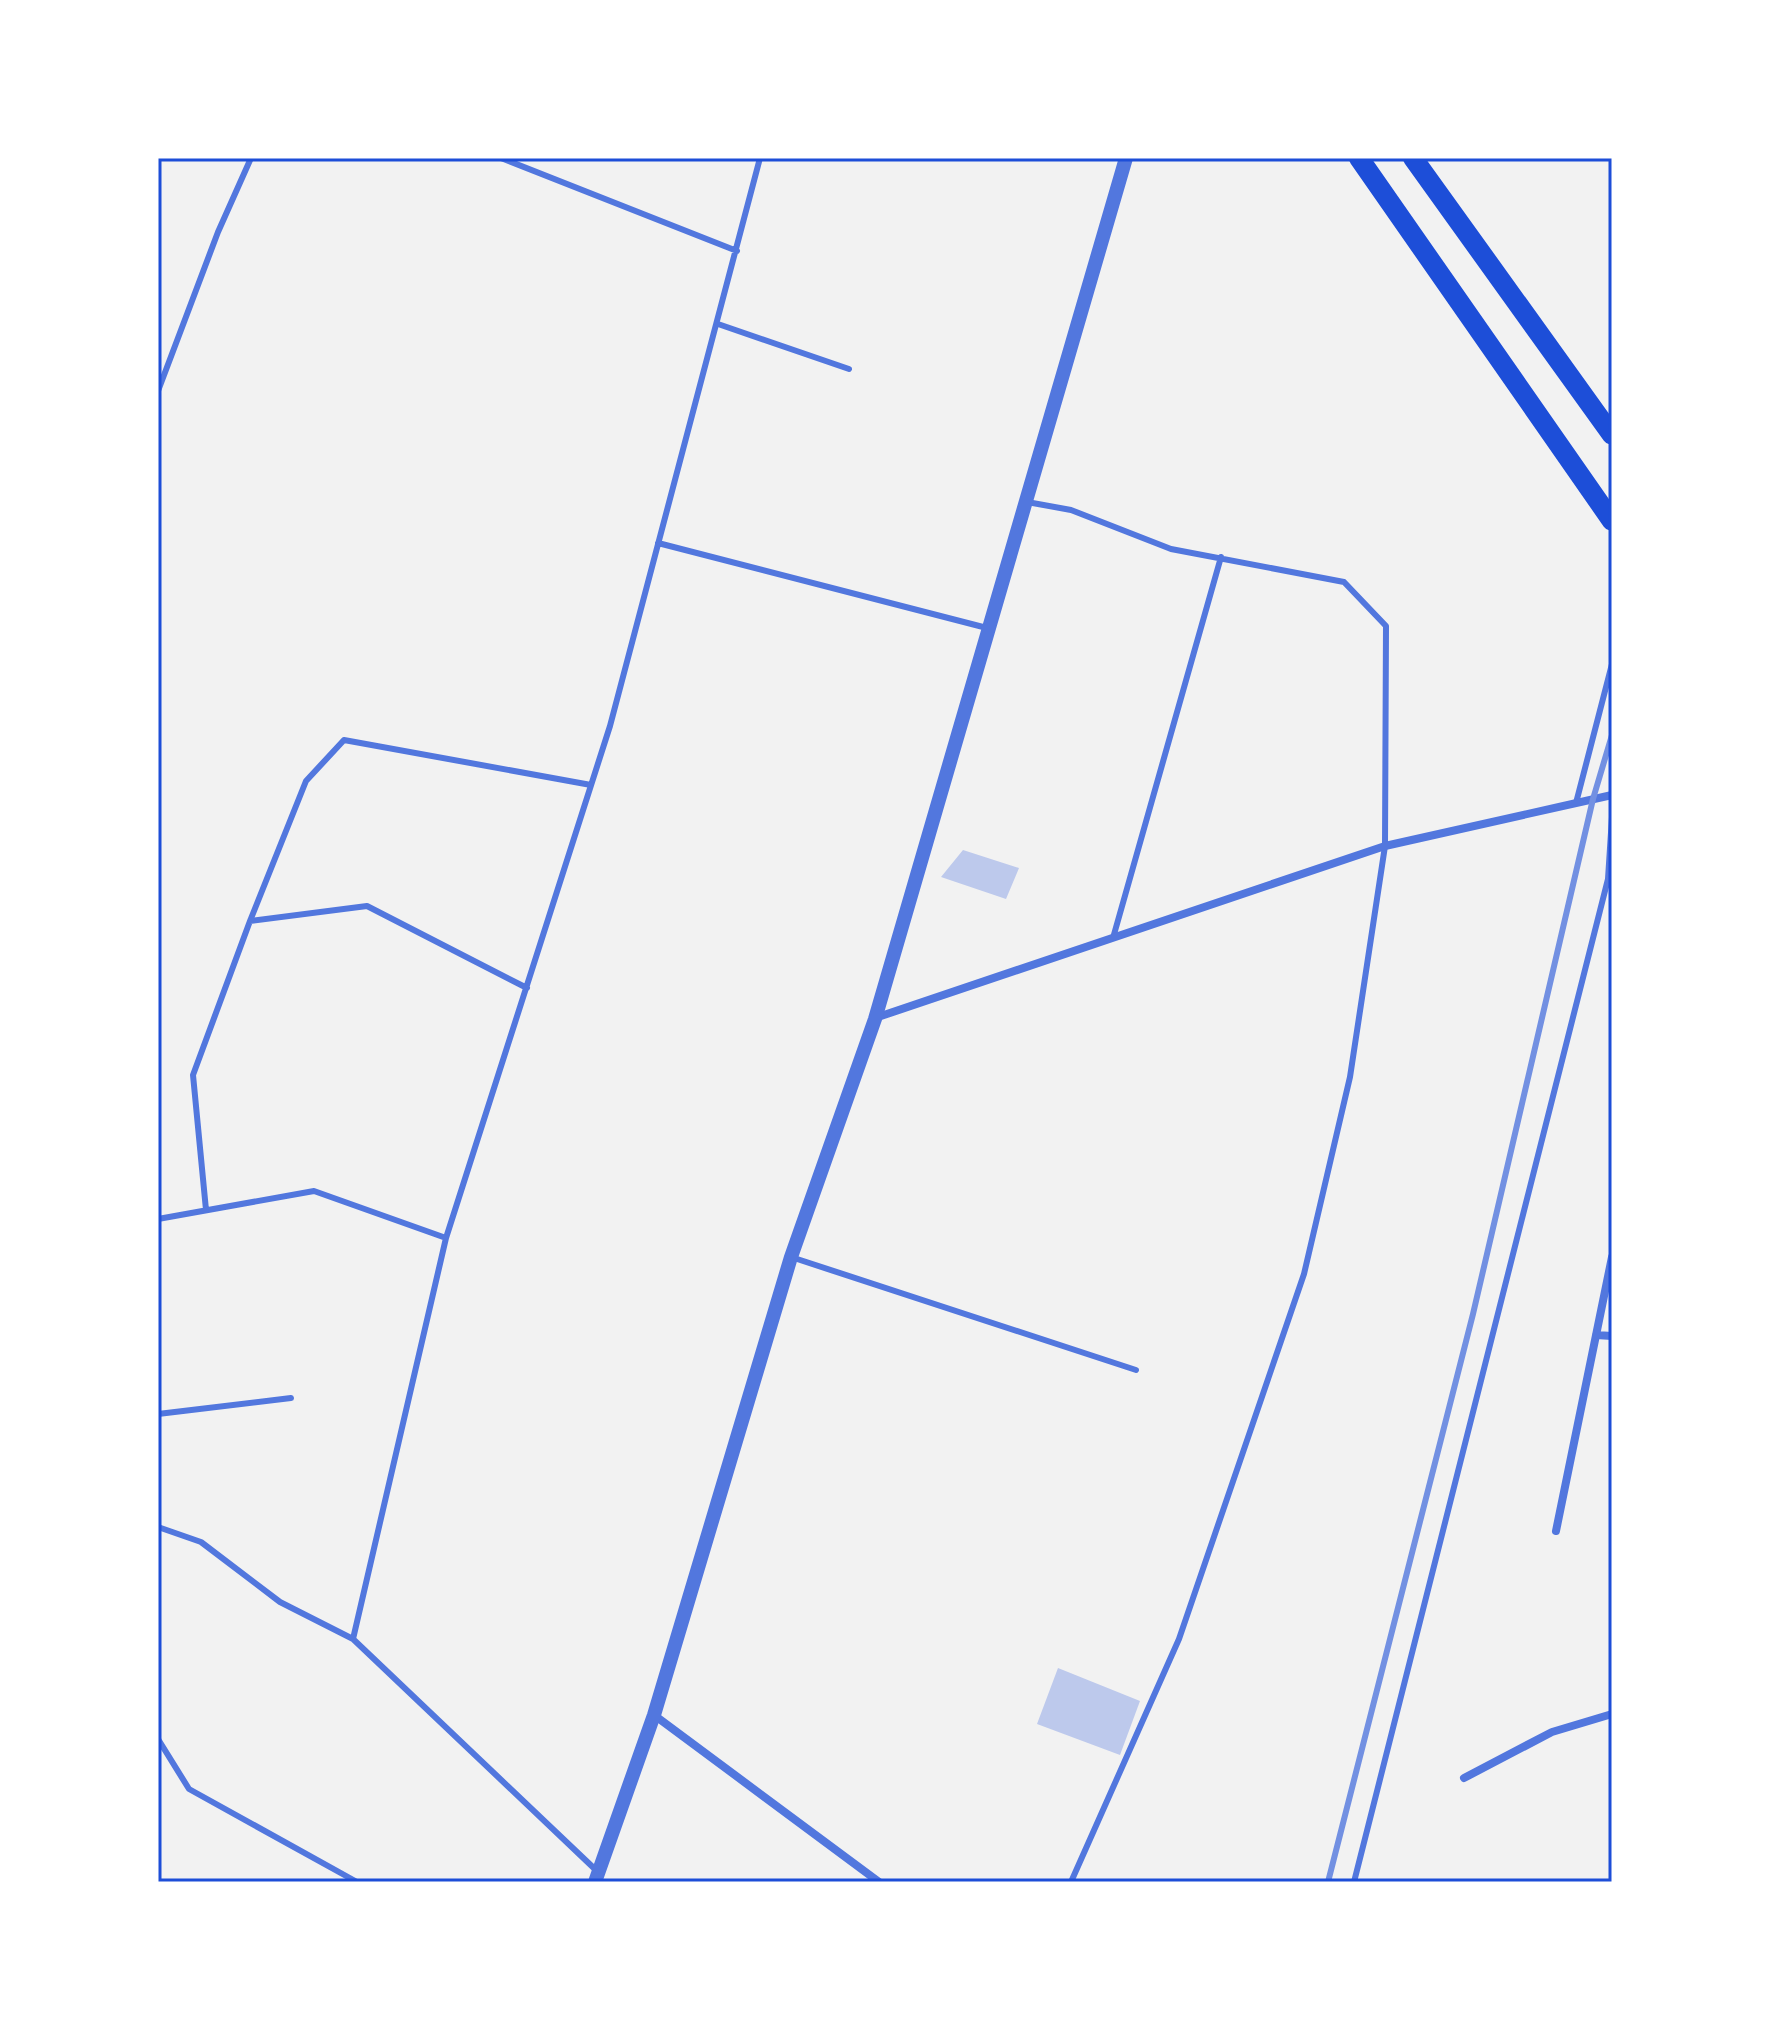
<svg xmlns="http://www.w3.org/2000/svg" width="1770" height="2040" font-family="'Sofia Sans Condensed',sans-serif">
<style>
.building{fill:#bdc9ec}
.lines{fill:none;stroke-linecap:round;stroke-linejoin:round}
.service{stroke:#5277de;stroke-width:6}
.minor{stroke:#5277de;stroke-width:8}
.tertiary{stroke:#5277de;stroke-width:14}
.primary{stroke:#1d4ed8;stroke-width:20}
.rail{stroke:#7290e2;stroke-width:6}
.neatline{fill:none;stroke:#1d4ed8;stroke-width:3}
</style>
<rect width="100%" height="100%" fill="#f2f2f2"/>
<path class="building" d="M 963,850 L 1019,868 L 1006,899 L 941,877 Z
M 1058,1668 L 1140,1701 L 1120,1755 L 1037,1724 Z"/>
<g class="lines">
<path class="service" d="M 501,158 L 737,251
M 718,324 L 849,369
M 158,391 L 218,232 L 251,158
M 1027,502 L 1071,510 L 1171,549 L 1344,582 L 1386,626 L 1385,846 L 1350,1077 L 1304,1274 L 1179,1639 L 1071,1882
M 658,543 L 987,628
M 1612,608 L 1612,613
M 1576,803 L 1612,664
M 250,921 L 367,906 L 527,988
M 1113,938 L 1221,557
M 206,1210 L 193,1075 L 250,921 L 306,781 L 344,740 L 591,785
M 158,1219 L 314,1191 L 446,1238
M 791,1257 L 1136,1370
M 158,1414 L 291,1398
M 158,1527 L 201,1542 L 280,1602 L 353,1639 L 598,1872
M 353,1639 L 446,1238 L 610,726 L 760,158
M 158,1739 L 189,1789 L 357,1882
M 1354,1882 L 1608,879 L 1612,817"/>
<path class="minor" d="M 875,1018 L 1385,846 L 1612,795
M 1596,1335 L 1612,1336
M 1556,1531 L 1612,1257
M 654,1715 L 879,1882
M 1464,1778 L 1552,1732 L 1612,1714"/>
<path class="tertiary" d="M 595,1882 L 654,1715 L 791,1257 L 875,1019 L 1126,158"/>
<path class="primary" d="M 1359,158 L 1612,521
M 1413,158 L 1612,435"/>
<path class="rail" d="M 1328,1882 L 1473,1314 L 1593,799 L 1612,735"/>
</g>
<rect width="1770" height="2040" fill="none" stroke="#ffffff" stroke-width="320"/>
<rect x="160" y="160" width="1450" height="1720" class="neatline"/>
</svg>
